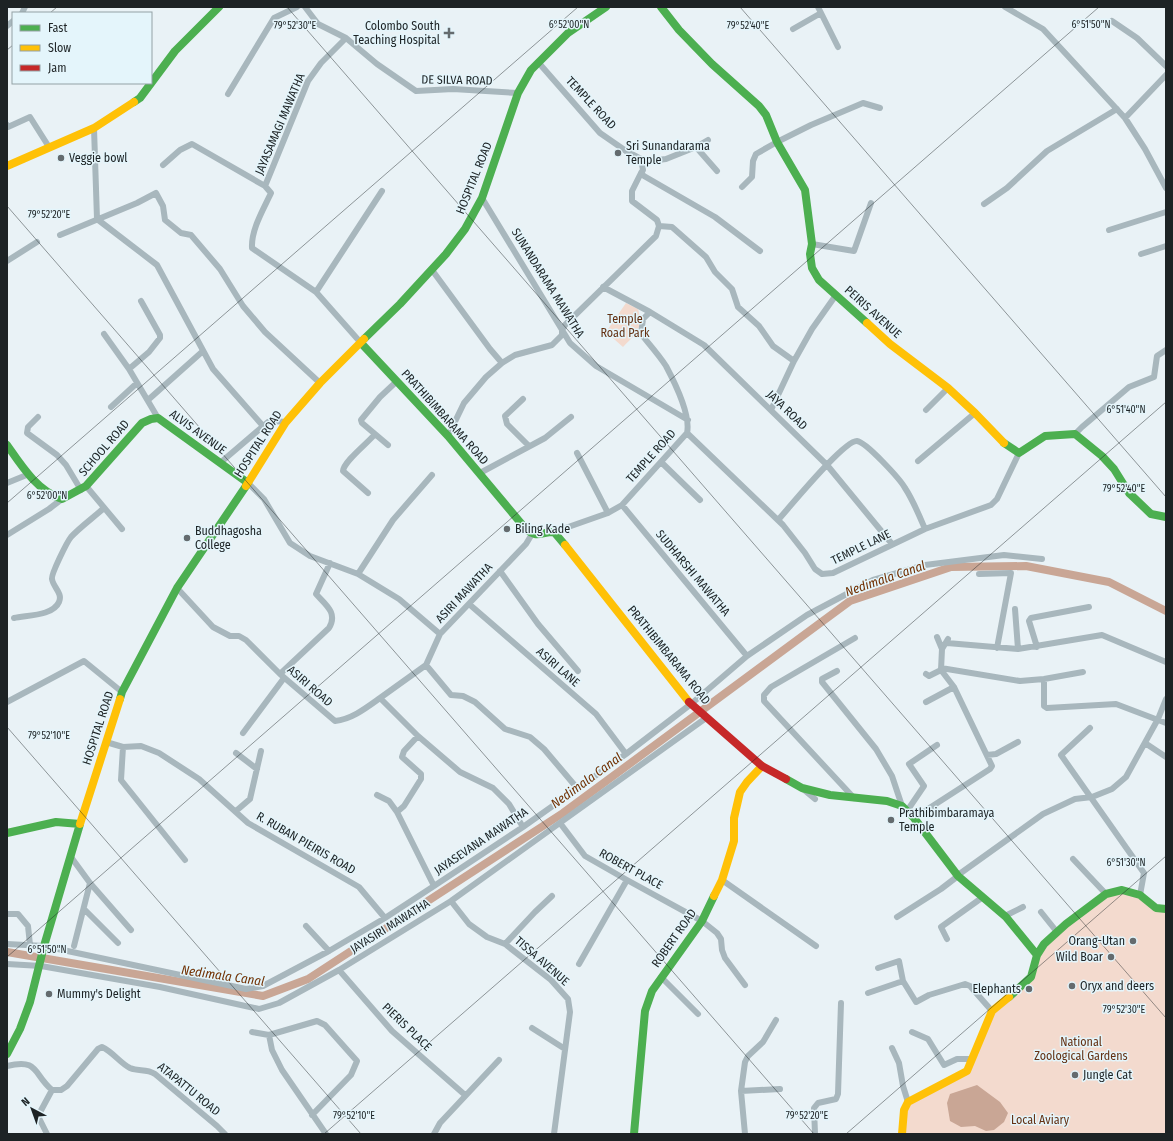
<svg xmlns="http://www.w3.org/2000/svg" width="1173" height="1141" font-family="'Fira Sans Condensed',sans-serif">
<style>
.green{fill:#f3dace}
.water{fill:#c9a695}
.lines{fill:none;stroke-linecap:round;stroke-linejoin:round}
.canal{stroke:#c9a695;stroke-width:8}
.street{stroke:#a8b7bd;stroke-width:6}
.fast{stroke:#4caf50;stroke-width:8}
.slow{stroke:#ffc107;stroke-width:8}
.jam{stroke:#c62828;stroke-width:8}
.ticks{fill:none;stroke:#1d2325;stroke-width:1;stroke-opacity:0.45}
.poi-dot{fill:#646b6e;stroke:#e4f5fb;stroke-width:1.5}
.labels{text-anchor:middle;stroke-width:3;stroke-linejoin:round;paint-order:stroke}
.poi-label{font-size:12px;fill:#1d2325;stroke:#e4f5fb;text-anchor:start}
.street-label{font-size:12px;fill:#1d2325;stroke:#e4f5fb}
.park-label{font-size:12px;fill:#643113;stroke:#e4f5fb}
.water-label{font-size:13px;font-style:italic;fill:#723002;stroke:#e4f5fb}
.ticks-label{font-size:10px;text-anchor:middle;fill:#1d2325;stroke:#e4f5fb;stroke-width:3;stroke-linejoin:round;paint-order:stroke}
</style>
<rect width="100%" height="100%" fill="#e9f2f6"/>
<path class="green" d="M 626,303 L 638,309 C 644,328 636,334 623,347 L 606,332 Z
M 1122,890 L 1166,909 L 1166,1134 L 902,1134 L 908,1102 L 967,1071 L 988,1020 L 1031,977 L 1037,955 L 1083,910 Z"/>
<path class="water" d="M 977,1085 L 1000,1102 L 1008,1113 L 1004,1122 L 994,1130 L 986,1131 L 975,1126 L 961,1127 L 950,1121 L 947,1103 L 950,1094 Z"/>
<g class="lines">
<path class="canal" d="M 7,952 L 263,996 L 308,979 L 563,813 L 850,601 L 951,567 L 1026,566 L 1109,582 L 1166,611"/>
<path class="street" d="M 305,7 L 318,24 L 346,38 L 377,64 L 416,91 L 453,89 L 518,93
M 818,7 L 838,47
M 1005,7 L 1043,29 L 1125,118 L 1145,149 L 1166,188
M 22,13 L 25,7
M 1112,21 L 1137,38 L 1166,66
M 7,26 L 13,21
M 793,29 L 821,13
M 346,38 L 321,63 L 308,81 L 265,186 L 271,193 C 263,210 251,230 252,248 L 316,292 L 361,343
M 538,62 L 600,133 L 626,151 L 641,159 L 643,170 L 641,173 L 644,176 L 715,217 L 760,251
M 228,94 L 274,18 L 297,7
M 1125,118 L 1166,75
M 7,125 L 8,127 L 30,117 L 49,147
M 94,128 L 97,219 L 157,265 L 213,369 L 263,426
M 696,147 L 717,171
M 642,162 L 666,159 L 696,147 L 708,140
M 163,165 L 180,150 L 192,144 L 265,186
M 742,187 L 752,177 L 753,161 L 756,154 L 777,142 L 811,125 L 863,103 L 880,108
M 482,198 L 570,343 L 596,366 L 688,420
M 984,204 L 1007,188 L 1047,151 L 1117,109
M 659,226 L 672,227 L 706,257 L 715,272 L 732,289 L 738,307 L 759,326 L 773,346 L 794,361
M 1109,230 L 1166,212
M 60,235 L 137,203 L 156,193 L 163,206 L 165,220 L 181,233 L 191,235 L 220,269 L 243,306 L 265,332 L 320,383
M 812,244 L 854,251 L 871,203
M 1141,254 L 1166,246
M 7,261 L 37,242
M 432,270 L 490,349 L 502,363
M 603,287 L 650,312 L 704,345 L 827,465 L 892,544
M 316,292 L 382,191
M 104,334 L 129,369 L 158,418
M 129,369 L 149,352 L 160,338 L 160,335 L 141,301
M 523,399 L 505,416 L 507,424 L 529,446
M 148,400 L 203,351
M 111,407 L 137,383
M 771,410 L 794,361 L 812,329 L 836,295
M 926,410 L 948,388
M 38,417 L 28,427 L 27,433 L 57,455 L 66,465 L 81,490
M 687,433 L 783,525 L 805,553 L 815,569 L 822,574 L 833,573 L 925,529 L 991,505 L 997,499 L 1019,453
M 1075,434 L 1082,427 L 1129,387 L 1154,377 L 1157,356 L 1166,350
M 448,436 L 464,403 L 486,377 L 502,363 L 515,355 L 552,345 L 562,335 L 562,330 L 565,325 L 656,236 L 659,226 L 657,220 L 632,201 L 632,191 L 641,173
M 388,445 L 362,423 L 361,420 L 380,397 L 396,382
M 577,453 L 608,513
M 918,461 L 975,413
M 661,462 L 700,500
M 220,463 L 268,422 L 274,421 L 286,422
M 480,473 L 545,438 L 571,417
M 7,483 L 29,474
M 248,483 L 264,499 L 290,543 L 310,556 L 358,574 L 399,599 L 440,634
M 86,486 L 122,529
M 368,493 L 343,471 C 344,461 368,443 375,434
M 622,505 L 747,656
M 778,520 C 789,508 844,440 857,441 C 866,442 900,479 905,488 C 913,500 919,515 925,529
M 554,532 L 608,513 L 622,505 L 687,433 C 691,415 675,383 666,366 C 659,355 649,344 641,334 L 643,319 L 650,312
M 7,535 L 49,509 L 62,499
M 500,571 L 538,624 L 578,671
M 358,574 L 393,520 L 432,475
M 979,574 L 1011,573 L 997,648
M 177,588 L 213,627 L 230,636 L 239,636 L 246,640 L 280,674 L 335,721 C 352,719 366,708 380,698 L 418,736 L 460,772 L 493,788 L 509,804 L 523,827
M 469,604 L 596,714 L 626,754
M 1015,609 L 1018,649
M 14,618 C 27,615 53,616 59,602 C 63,593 53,587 52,579 C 51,574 67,542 71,537 C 79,528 94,517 104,508
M 937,637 L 942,649
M 947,643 L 1018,649 L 1102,635 L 1166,662
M 1037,647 L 1029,621 L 1031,618 L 1089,607
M 426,665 L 451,695 L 463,696 L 475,702 L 505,729 L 530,737 L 544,749 L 577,788
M 941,668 L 1020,681 L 1044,679 L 1083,672
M 837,671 L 822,679 L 822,682 L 876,749 L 892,776 L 902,806
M 280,674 L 329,628 C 338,613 326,605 316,594 L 330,563
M 926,674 L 929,676 L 941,670
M 1044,679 L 1044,706 L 1047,708 L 1116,704 L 1166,723
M 380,698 L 426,665 L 440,634 L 526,544 L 532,534
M 7,702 L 84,661 L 122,692
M 926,702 L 954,687
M 1090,728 L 1061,755 L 1144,873 L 1140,895
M 243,733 L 284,678
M 106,742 L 123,747 L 141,746 L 159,753 L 199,779 L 248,823 L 359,887 L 385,918
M 1145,743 L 1166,757
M 123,747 L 121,780 L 185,860
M 236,753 L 257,769
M 987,755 L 996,754 L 1018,742
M 803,789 L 815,799
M 377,795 L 389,801 L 397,812 L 434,886
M 854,798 L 764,701 L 764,695 L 771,687 L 855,638
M 236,811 L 250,799 L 261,751
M 907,811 L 924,786 L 909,764 L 937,745
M 397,812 L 404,806 L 421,779 L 421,774 L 402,757 L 404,751 L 418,736
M 914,818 L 990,769 L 992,766 L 954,687 L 941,670 L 942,649 L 948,639
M 560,823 L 585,856 L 627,880 L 702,921 L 717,933 L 721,939 L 722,950 L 725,958 L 745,985
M 71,857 L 90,883 L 131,930
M 1073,859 L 1106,894
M 958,875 L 1043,814 L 1075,799 L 1092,797 L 1112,789 L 1126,777 L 1158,719 L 1166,699
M 722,880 L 816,946
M 451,901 L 469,924 L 487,937 L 505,944 L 551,980 L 568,999 L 570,1012 L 554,1134
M 84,909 L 118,943
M 1041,912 L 1057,932
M 7,914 L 18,914 L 28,926 L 30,945
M 1005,916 L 1023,907
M 897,917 L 941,889 L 958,876
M 306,926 L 329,951
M 947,939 L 941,927 L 983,897
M 7,944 L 44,946 L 246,989 L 263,986 L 329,951 L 385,918 L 434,886 L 523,827 L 626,754 L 691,704 L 747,656 L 807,615 L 873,580 L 925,565 L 1004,555 L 1042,559
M 505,944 L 535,912 L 552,896
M 74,946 L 90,883
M 7,964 L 41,966 L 160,987 L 259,1009 L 279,1003 L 339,970 L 451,901 L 706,718
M 579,964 L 627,880
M 878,968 L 899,961 L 903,981
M 339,970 L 392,1031 L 465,1095
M 661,977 L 698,1014
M 868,993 L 903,981 L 916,1002 L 929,995 L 965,984 L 970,986 L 992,1011
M 532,1028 L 565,1049
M 252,1032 L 269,1035 L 272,1050 L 282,1070 L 326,1134
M 912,1032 L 928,1039 L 944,1065 L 957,1059 L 972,1059
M 269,1035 L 317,1021 L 325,1025 L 357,1061 L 351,1075 L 312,1115
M 892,1048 L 899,1063 L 903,1086 L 908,1102
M 7,1066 C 39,1058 33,1074 52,1090 L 61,1090 L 67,1086 L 98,1049 L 102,1047 C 113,1052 120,1063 130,1068 C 139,1072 146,1068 155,1074 L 217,1126 L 225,1134
M 741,1091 L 780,1089
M 47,1134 L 38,1116 L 52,1090
M 434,1134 L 440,1123 L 499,1060
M 745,1134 L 741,1091 L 745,1062 L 748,1056 L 763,1042 L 776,1020
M 815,1134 L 814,1108 L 818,1103 L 836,1099 L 838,1094 L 841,1003"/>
<path class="fast" d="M 661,7 L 679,30 L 712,64 L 759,106 L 766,115 L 777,142 L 805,190 L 812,244 L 810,254 L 812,268 L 819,280 L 867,323
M 134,102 L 140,98 L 175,51 L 219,7
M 364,339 L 400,304 L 446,254 L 465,229 L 482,198 L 518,93 L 531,70 L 568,33 L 606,7
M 361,343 L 448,436 L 525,528 C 537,539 540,532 554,532 L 565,545
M 1004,443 L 1019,453 L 1045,436 L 1075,434 L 1102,456 L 1114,469 L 1129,493 L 1151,514 L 1166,517
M 7,445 C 21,465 37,491 62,499 L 86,486 L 142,423 L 151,419 L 158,418 L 248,483
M 120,699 L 122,692 L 177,588 L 246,486
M 786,779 L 802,788 L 830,795 L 887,801 L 902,806 L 914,818 L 958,876 L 1006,917 L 1037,955
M 7,833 L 56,822 L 80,824
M 1009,997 L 1031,977 L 1037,955 L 1044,944 L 1066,924 L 1106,894 L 1122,890 L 1140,895 L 1156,908 L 1166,909
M 7,1054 L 20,1029 L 30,1002 L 44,946 L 80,824
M 634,1134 L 645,1011 L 652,991 L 702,921 L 714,896"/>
<path class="slow" d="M 7,166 L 94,128 L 134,102
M 867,323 L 890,344 L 948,388 L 975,413 L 1004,443
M 246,486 L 286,422 L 320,383 L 364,339
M 565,545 L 689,702
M 80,824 L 120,699
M 714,896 L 722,880 L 734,841 L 734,818 L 740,792 L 747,782 L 762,766
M 902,1134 L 904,1110 L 908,1102 L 967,1071 L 992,1011 L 1009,997"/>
<path class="jam" d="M 689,702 L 762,766 L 786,779"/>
</g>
<path class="ticks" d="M 287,7 L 1166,1018M 740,7 L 1166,497M 50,13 L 57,7M 7,50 L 13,45M 7,206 L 814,1134M 7,503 L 578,7M 7,727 L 361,1134M 7,957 L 1099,7M 324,1134 L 1166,402M 846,1134 L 1166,856"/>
<g class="poi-dot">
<path d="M447 27h4v4h4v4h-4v4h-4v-4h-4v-4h4z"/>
<circle cx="618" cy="153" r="4"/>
<circle cx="61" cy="158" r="4"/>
<circle cx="507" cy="529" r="4"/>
<circle cx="187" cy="538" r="4"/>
<circle cx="891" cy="820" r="4"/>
<circle cx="1133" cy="941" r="4"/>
<circle cx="1111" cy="957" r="4"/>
<circle cx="1072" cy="986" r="4"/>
<circle cx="1029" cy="989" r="4"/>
<circle cx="49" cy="994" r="4"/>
<circle cx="1075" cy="1075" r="4"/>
</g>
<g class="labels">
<g class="poi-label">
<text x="440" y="30" text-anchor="end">Colombo South<tspan x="440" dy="14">Teaching Hospital</tspan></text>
<text x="626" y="150">Sri Sunandarama<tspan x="626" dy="14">Temple</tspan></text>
<text x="69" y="162">Veggie bowl</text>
<text x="515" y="533">Biling Kade</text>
<text x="195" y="535">Buddhagosha<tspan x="195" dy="14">College</tspan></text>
<text x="899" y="817">Prathibimbaramaya<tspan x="899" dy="14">Temple</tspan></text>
<text x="1125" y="945" text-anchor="end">Orang-Utan</text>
<text x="1103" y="961" text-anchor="end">Wild Boar</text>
<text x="1080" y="990">Oryx and deers</text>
<text x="1021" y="993" text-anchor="end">Elephants</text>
<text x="57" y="998">Mummy's Delight</text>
<text x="1083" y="1079">Jungle Cat</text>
</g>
<g class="street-label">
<text transform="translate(457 80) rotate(1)" y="4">DE SILVA ROAD</text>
<text transform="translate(591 103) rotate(47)" y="4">TEMPLE ROAD</text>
<text transform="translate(280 124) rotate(-67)" y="4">JAYASAMAGI MAWATHA</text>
<text transform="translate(474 178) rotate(-68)" y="4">HOSPITAL ROAD</text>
<text transform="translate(548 283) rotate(58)" y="4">SUNANDARAMA MAWATHA</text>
<text transform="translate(873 312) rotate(42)" y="4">PEIRIS AVENUE</text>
<text transform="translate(787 410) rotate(44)" y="4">JAYA ROAD</text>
<text transform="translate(445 417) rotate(48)" y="4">PRATHIBIMBARAMA ROAD</text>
<text transform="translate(198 432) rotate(36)" y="4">ALVIS AVENUE</text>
<text transform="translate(258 444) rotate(-57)" y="4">HOSPITAL ROAD</text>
<text transform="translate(104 448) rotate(-49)" y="4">SCHOOL ROAD</text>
<text transform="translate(651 456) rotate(-48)" y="4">TEMPLE ROAD</text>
<text transform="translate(861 547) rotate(-26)" y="4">TEMPLE LANE</text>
<text transform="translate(693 573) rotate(50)" y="4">SUDHARSHI MAWATHA</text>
<text transform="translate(464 593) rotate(-47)" y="4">ASIRI MAWATHA</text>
<text transform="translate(669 655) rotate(51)" y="4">PRATHIBIMBARAMA ROAD</text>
<text transform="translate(558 667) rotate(41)" y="4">ASIRI LANE</text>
<text transform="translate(310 686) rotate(41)" y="4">ASIRI ROAD</text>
<text transform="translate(98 728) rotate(-72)" y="4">HOSPITAL ROAD</text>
<text transform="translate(481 841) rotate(-34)" y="4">JAYASEVANA MAWATHA</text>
<text transform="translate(306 843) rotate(30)" y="4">R. RUBAN PIEIRIS ROAD</text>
<text transform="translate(631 869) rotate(29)" y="4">ROBERT PLACE</text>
<text transform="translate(390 926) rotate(-32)" y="4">JAYASIRI MAWATHA</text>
<text transform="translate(674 938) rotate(-55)" y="4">ROBERT ROAD</text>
<text transform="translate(542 961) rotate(41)" y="4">TISSA AVENUE</text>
<text transform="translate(407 1027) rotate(44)" y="4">PIERIS PLACE</text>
<text transform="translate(189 1089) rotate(39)" y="4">ATAPATTU ROAD</text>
</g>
<g class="park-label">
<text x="625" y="323">Temple<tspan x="625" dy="14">Road Park</tspan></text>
<text x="1081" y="1046">National<tspan x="1081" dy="14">Zoological Gardens</tspan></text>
<text x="1040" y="1124">Local Aviary</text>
</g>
<g class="water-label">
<text transform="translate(885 578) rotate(-19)" y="5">Nedimala Canal</text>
<text transform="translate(586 780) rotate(-36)" y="5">Nedimala Canal</text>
<text transform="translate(223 975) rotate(8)" y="5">Nedimala Canal</text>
</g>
</g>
<g class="ticks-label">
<text x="1091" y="28">6°51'50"N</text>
<text x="569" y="28">6°52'00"N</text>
<text x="295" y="29">79°52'30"E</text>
<text x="748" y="29">79°52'40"E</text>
<text x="49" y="218">79°52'20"E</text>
<text x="1126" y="413">6°51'40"N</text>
<text x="1124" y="492">79°52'40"E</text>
<text x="47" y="499">6°52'00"N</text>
<text x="49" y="739">79°52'10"E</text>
<text x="1126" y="866">6°51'30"N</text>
<text x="47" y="953">6°51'50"N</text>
<text x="1124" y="1013">79°52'30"E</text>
<text x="354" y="1119">79°52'10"E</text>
<text x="807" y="1119">79°52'20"E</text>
</g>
<rect width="1173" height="1141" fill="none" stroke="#1d2325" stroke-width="16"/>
<rect x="12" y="12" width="140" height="72" fill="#e4f5fb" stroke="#94a1a5"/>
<rect x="20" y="25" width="20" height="6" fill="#4caf50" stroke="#94a1a5"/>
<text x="48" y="32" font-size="12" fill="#1d2325">Fast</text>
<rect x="20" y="45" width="20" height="6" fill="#ffc107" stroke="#94a1a5"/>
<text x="48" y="52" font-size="12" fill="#1d2325">Slow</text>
<rect x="20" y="65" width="20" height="6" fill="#c62828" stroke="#94a1a5"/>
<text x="48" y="72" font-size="12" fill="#1d2325">Jam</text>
<g transform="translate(32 1109) rotate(319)" stroke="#e4f5fb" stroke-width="3" paint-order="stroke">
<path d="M0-3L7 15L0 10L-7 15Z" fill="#1d2325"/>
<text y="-6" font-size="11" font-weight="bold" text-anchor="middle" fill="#1d2325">N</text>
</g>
</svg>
